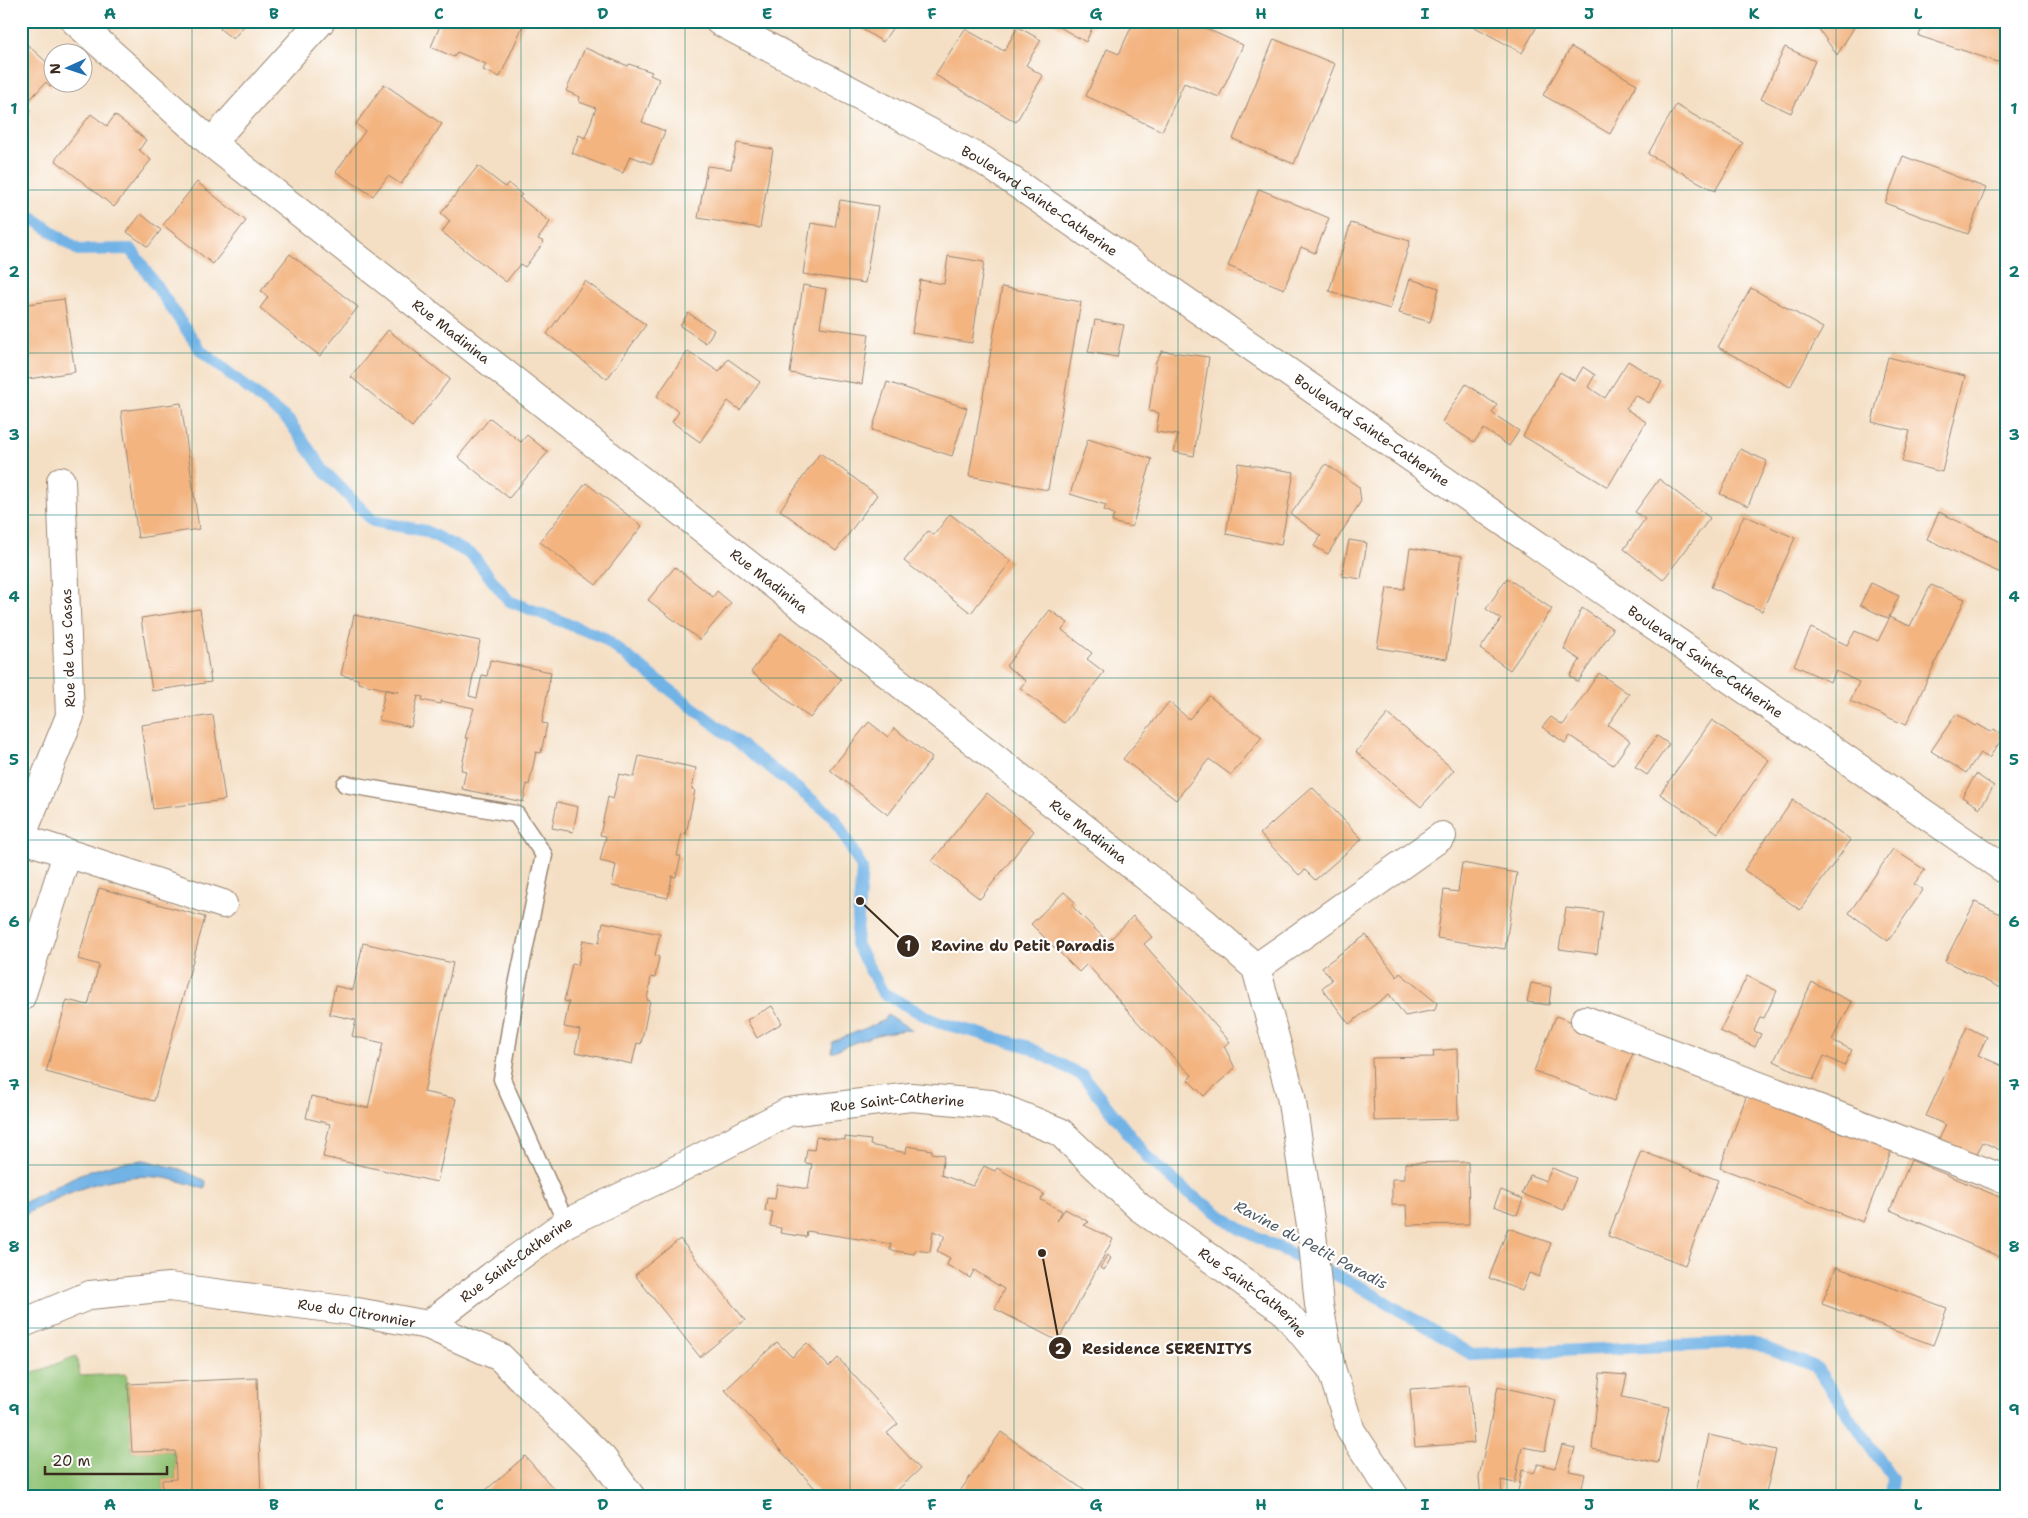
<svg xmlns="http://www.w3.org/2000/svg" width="2028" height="1518" font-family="'Shantell Sans',sans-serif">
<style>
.green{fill:#90c374;stroke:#667649}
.water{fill:#72b3e6;stroke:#566e82}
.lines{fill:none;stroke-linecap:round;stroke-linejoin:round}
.stream{stroke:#72b3e6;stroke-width:12}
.building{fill:#f3b480}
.service-casing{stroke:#988471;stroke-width:19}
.minor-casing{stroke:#988471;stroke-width:30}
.service{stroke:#fff;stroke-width:16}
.minor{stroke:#fff;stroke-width:28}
.grid{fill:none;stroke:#0f766e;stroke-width:1;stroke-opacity:0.55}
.labels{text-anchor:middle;stroke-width:4.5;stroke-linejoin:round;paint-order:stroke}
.street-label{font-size:14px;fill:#3b2a1e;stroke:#fff}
.water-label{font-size:15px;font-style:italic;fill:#4e5a64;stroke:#fff}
.leader{fill:none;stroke:#3b2a1e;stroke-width:2}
.callout-dot{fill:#3b2a1e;stroke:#fff;stroke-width:2}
.mark-label{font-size:15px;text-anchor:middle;font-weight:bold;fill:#fff}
.callout-label{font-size:15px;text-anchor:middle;font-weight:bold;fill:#3b2a1e;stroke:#fff;stroke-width:4.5;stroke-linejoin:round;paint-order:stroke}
.neatline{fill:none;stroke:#0f766e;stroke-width:2}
.grid-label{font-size:16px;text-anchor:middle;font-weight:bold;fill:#0f766e}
</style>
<rect width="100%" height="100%" fill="#fff"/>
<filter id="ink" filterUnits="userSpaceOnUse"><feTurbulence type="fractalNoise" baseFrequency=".02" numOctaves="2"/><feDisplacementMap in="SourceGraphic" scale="10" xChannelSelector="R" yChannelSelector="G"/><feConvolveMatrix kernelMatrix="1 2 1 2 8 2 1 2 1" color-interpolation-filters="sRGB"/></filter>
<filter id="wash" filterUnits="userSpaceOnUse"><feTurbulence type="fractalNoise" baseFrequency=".0096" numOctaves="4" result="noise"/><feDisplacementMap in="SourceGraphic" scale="20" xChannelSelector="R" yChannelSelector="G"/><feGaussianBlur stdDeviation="1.12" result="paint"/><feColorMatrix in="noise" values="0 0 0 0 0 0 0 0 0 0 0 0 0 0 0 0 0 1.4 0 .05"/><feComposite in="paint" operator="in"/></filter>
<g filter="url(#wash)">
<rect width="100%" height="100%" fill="#f4dfc4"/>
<path class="green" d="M 76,1356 L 80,1376 L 126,1374 L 128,1384 L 132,1452 L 175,1451 L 176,1479 L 162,1480 L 163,1497 L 21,1497 L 21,1378 Z"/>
<path class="water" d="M 887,1015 L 913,1030 C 883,1030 858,1041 831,1052 L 832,1042 L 883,1021 Z
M 144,1160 L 180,1169 L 206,1181 L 205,1189 C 189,1184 172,1178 156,1177 C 112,1172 58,1195 21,1217 L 21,1204 L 80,1174 L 118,1163 Z"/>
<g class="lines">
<path class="stream" d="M 21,210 L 78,250 L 131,249 L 201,351 L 289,421 L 324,471 L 373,521 L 426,531 L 472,555 L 509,601 L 602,637 L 834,817 L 862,868 L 856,944 L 883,993 L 937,1022 L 1026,1046 L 1083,1076 L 1148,1158 L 1187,1192 L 1240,1229 L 1363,1288 L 1472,1355 L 1752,1342 L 1816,1367 L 1892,1478 L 1890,1497"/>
</g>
<g id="blocks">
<path class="building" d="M 216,21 L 248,21 L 233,39 L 220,29 L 222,27 Z
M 442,21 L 525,21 L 500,77 L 483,70 L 486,64 L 457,52 L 454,57 L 431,47 Z
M 849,21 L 897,21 L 883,42 Z
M 1049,21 L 1095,21 L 1086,42 Z
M 1134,21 L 1189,21 L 1243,45 L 1219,97 L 1184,83 L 1162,131 L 1086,96 L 1107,49 L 1119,54 Z
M 1464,21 L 1540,21 L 1522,53 Z
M 1824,21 L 1858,21 L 1837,55 L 1818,28 Z
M 1924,21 L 2007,21 L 2007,65 L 1919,36 Z
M 1018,27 L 1041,40 L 1026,65 L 1043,76 L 1016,122 L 935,75 L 965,29 L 1004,51 Z
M 21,39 L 52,67 L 52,82 L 55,82 L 51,87 L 46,82 L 25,105 L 31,110 L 21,121 Z
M 1274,39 L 1335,64 L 1294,164 L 1233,139 Z
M 1571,47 L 1637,84 L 1610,134 L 1543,95 Z
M 1785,47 L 1815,61 L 1791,113 L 1761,99 Z
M 585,48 L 628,66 L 629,64 L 652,72 L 650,75 L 659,79 L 642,122 L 665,131 L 652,164 L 630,156 L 623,173 L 572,153 L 579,135 L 585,138 L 596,108 L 579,102 L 580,97 L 566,91 Z
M 384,84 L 442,124 L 401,184 L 388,176 L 373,196 L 336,172 L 365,131 L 356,124 Z
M 1676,105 L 1743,143 L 1715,191 L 1648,154 Z
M 91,114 L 107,126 L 115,115 L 146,140 L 139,150 L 151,160 L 114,207 L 55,160 Z
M 737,143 L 773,149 L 760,228 L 698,218 L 707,166 L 731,169 Z
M 1903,156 L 1986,188 L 1968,234 L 1885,203 Z
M 478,166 L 505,187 L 508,183 L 522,195 L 519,197 L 550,222 L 538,239 L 544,242 L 525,267 L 520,264 L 506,282 L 442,232 L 450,221 L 441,213 Z
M 197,182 L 246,221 L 213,264 L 163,225 Z
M 1259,189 L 1329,218 L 1315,253 L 1301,247 L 1284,289 L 1228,266 Z
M 840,200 L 878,206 L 865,283 L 803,274 L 811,223 L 835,227 Z
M 141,214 L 161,230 L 148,247 L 127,232 Z
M 1351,223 L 1410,241 L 1390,309 L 1329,291 Z
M 290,254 L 358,307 L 320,356 L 260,308 L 268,297 L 261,291 Z
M 948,256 L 984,262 L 972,343 L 912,333 L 920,280 L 944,284 Z
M 1410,279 L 1439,288 L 1430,322 L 1399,313 Z
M 585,281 L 646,325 L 607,379 L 547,334 Z
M 803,285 L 826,289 L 820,327 L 869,334 L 862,384 L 790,373 Z
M 1002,287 L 1081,302 L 1048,490 L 969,476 Z
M 1751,288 L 1823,328 L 1790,387 L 1718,347 Z
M 64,299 L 75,372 L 21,380 L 21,305 Z
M 688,313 L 714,330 L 706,343 L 680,326 Z
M 1095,320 L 1124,325 L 1117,357 L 1088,352 Z
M 388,330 L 450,379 L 412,427 L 351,377 Z
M 688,351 L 719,372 L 728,359 L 760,382 L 740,410 L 728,401 L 700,442 L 672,422 L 679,412 L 657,396 Z
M 1162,351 L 1209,357 L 1194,456 L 1174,452 L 1178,435 L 1156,432 L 1159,413 L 1149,411 L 1156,361 Z
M 1888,357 L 1965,376 L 1942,472 L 1902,462 L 1910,431 L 1872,422 Z
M 1628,361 L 1662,382 L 1649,403 L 1635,395 L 1626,409 L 1646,422 L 1608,487 L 1523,436 L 1560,372 L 1575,381 L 1583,367 L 1595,375 L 1588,387 L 1605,398 Z
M 887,382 L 967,408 L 952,456 L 872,430 Z
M 1466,384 L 1497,405 L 1492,413 L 1519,431 L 1509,446 L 1484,429 L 1474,442 L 1442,422 Z
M 181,403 L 199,529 L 138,538 L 121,411 Z
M 490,418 L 521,442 L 527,435 L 548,452 L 509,498 L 458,457 Z
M 1088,439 L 1152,459 L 1132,527 L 1112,522 L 1114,514 L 1104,510 L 1106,505 L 1070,494 Z
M 1740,449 L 1767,461 L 1748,506 L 1720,494 Z
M 820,453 L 877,495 L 836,551 L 780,510 Z
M 1238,463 L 1294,472 L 1281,545 L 1226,534 Z
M 1326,464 L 1359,487 L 1361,501 L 1328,554 L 1314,546 L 1321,536 L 1291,514 Z
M 1659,479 L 1710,518 L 1663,580 L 1624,549 L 1645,519 L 1635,512 Z
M 586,483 L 642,526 L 596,585 L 540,542 Z
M 1939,512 L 2007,545 L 2007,576 L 1927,539 Z
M 950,514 L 1011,561 L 971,613 L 904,561 L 928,531 L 934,535 Z
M 1744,515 L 1795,538 L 1762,611 L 1711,587 Z
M 1349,540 L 1367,543 L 1361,579 L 1342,576 Z
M 1410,548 L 1462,556 L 1447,659 L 1377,648 L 1387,588 L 1404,589 Z
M 675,567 L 713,597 L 717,591 L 731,603 L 700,640 L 648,600 Z
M 1507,578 L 1552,609 L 1510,670 L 1480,649 L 1501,619 L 1486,609 Z
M 1871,583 L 1899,596 L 1889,617 L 1910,626 L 1931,585 L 1965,599 L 1906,725 L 1850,701 L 1859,682 L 1836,671 L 1830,682 L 1794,665 L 1811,628 L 1847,645 L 1855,631 L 1878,641 L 1889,619 L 1860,605 Z
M 1582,608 L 1613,629 L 1578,682 L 1570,676 L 1580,660 L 1564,649 Z
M 200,609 L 211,682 L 152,691 L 141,618 Z
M 1050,610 L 1068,623 L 1062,630 L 1092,653 L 1087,659 L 1104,672 L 1064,723 L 1020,688 L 1026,681 L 1006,666 Z
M 354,615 L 480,641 L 469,696 L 477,698 L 482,675 L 487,676 L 490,660 L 551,672 L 542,723 L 547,724 L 541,753 L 536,752 L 529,785 L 527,784 L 523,802 L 462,789 L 466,771 L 461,770 L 468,738 L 465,738 L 474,708 L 441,701 L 440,704 L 422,700 L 423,697 L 418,696 L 411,727 L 379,720 L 385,690 L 398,692 L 358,683 L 358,679 L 341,675 Z
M 781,633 L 841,679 L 810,718 L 751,672 Z
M 1599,673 L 1629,694 L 1608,725 L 1630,741 L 1613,765 L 1570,736 L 1565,743 L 1542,727 L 1551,717 L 1563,725 Z
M 1209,696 L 1262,737 L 1231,775 L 1209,759 L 1176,800 L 1123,759 L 1169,702 L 1189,719 Z
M 1388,714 L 1454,770 L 1421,807 L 1356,752 Z
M 1956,714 L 1975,726 L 1977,724 L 1991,732 L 1994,729 L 2004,736 L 1989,758 L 1980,753 L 1966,773 L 1931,751 Z
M 213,715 L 225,800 L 153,809 L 141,725 Z
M 1712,720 L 1769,760 L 1718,833 L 1660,794 Z
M 869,722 L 888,737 L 894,728 L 932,758 L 888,815 L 830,770 Z
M 1657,736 L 1669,744 L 1647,775 L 1635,767 Z
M 639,756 L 696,768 L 692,789 L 695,790 L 686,834 L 682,833 L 677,856 L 681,856 L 676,877 L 672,876 L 668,898 L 612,886 L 616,865 L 600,861 L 606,836 L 600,835 L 608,797 L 613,799 L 619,774 L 634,777 Z
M 1976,774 L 1994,786 L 1980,808 L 1962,797 Z
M 1312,787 L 1362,839 L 1315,880 L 1305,870 L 1299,875 L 1260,834 Z
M 987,793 L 1034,831 L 980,899 L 932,861 Z
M 1793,800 L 1851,840 L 1800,910 L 1744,870 Z
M 557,802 L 578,807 L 573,832 L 552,828 Z
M 1893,849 L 1925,870 L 1914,884 L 1923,890 L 1888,941 L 1849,913 Z
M 1462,863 L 1517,873 L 1505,949 L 1437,938 L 1444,890 L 1458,892 Z
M 99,888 L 205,917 L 154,1101 L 46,1072 L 67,1000 L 88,1005 L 99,965 L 78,959 Z
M 1064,892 L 1075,902 L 1072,906 L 1108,942 L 1133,916 L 1152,937 L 1144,944 L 1230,1042 L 1224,1046 L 1235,1068 L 1204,1096 L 1188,1080 L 1192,1075 L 1142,1027 L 1087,964 L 1079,972 L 1031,924 Z
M 1975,902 L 2007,917 L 2007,976 L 2001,988 L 1945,961 Z
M 1566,908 L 1603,912 L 1597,954 L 1559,949 Z
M 603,922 L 660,934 L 655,955 L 659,957 L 655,978 L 651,977 L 647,1000 L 650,1001 L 641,1044 L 637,1043 L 632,1064 L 575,1052 L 580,1030 L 564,1027 L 569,1002 L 564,1001 L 572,964 L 578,965 L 583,940 L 599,943 Z
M 1366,935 L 1397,977 L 1400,973 L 1437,1003 L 1435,1010 L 1405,1016 L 1389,994 L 1349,1024 L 1322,988 L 1332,980 L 1322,967 Z
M 363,943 L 453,963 L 424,1092 L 456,1099 L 437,1182 L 323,1157 L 330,1124 L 306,1118 L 311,1096 L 368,1108 L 383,1043 L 352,1036 L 356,1020 L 329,1014 L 335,986 L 353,990 Z
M 1747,976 L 1777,991 L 1764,1018 L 1760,1017 L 1754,1031 L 1761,1034 L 1755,1047 L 1720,1031 Z
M 1812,982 L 1852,1002 L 1832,1040 L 1852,1050 L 1844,1066 L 1824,1056 L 1813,1080 L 1774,1061 Z
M 1531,983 L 1551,987 L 1549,1005 L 1527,1002 Z
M 772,1006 L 782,1023 L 757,1038 L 747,1020 Z
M 1556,1016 L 1636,1046 L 1614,1101 L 1534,1071 Z
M 1967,1027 L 1987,1037 L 1978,1055 L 2007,1068 L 2007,1134 L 2000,1150 L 1983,1142 L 1975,1157 L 1939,1139 L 1946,1125 L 1926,1116 Z
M 1457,1049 L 1458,1119 L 1374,1121 L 1372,1058 L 1434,1057 L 1433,1051 Z
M 1749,1089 L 1892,1149 L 1863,1222 L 1720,1168 Z
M 816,1137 L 845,1140 L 845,1137 L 871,1140 L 870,1145 L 906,1153 L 907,1146 L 932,1150 L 932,1153 L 944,1155 L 941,1175 L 973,1186 L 984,1166 L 995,1171 L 997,1168 L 1044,1194 L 1041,1200 L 1062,1211 L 1057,1221 L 1065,1209 L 1089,1222 L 1084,1225 L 1113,1239 L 1058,1341 L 995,1309 L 1004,1289 L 974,1270 L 970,1278 L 947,1265 L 950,1258 L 937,1251 L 945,1236 L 933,1231 L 930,1252 L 915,1250 L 914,1254 L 890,1250 L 891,1244 L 807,1231 L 806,1237 L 780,1233 L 781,1228 L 770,1226 L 773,1212 L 765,1211 L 767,1198 L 775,1199 L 777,1184 L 808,1189 L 812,1164 L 805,1163 L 807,1149 L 814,1150 Z
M 1641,1151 L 1718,1180 L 1685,1265 L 1608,1236 Z
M 1911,1160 L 2007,1200 L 2007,1260 L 1890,1210 Z
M 1468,1162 L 1469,1224 L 1407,1225 L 1406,1205 L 1392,1205 L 1392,1179 L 1405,1179 L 1405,1163 Z
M 1552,1168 L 1576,1178 L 1564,1210 L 1522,1194 L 1530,1175 L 1546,1181 Z
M 1501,1190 L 1523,1199 L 1517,1215 L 1494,1206 Z
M 1508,1228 L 1551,1243 L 1539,1277 L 1529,1273 L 1522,1291 L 1489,1278 Z
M 680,1239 L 745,1320 L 700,1357 L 635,1275 Z
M 1107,1255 L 1111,1258 L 1104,1270 L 1100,1268 Z
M 1836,1267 L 1947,1308 L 1933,1345 L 1822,1304 Z
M 777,1342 L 792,1357 L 807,1343 L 829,1367 L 838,1358 L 898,1424 L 887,1433 L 920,1469 L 890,1497 L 823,1497 L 725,1390 Z
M 1600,1373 L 1627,1375 L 1622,1397 L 1669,1407 L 1658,1463 L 1592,1449 Z
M 257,1378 L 261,1497 L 163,1497 L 162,1480 L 176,1479 L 175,1451 L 132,1452 L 128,1384 Z
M 1469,1385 L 1474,1443 L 1415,1447 L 1410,1389 Z
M 1498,1386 L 1556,1400 L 1545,1451 L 1522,1447 L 1515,1483 L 1501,1480 L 1502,1497 L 1481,1497 L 1479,1477 Z
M 1001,1432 L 1094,1497 L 956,1497 Z
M 1709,1435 L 1776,1450 L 1765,1497 L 1695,1497 Z
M 1562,1445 L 1575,1448 L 1569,1471 L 1585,1474 L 1580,1497 L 1517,1497 L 1522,1470 L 1534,1473 L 1538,1464 L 1555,1468 Z
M 525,1456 L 561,1497 L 478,1497 Z"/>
</g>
</g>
<g filter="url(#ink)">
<use href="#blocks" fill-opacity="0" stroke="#988471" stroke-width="1"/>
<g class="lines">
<defs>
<path id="service" d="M 345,784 L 516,814 L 544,855 L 517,985 L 502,1079 L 566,1223"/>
<g id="minor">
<path id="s1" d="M 75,21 L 211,143 L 1204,922 L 1256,968 L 1291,1096 L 1312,1233 L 1319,1305 L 1331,1368 L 1351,1431 L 1395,1497"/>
<path id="s2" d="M 719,21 L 984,161 L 2007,871"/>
<path d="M 211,143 L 321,21"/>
<path d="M 21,837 L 70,716 L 61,481"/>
<path d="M 21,838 L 223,904"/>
<path d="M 1256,968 L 1442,836"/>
<path d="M 21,997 L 67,854"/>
<path d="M 1585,1020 L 2007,1180"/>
<path id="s3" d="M 21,1324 L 90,1295 L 169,1287 L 352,1311 L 428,1325 L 500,1357 L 603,1459 L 631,1497"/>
<path id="s4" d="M 428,1325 L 492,1276 L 566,1223 L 661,1178 L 788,1112 L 911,1097 L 991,1104 L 1060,1132 L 1139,1207 L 1283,1310 L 1330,1367"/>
</g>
</defs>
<use href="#service" class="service-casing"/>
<use href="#minor" class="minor-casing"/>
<use href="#service" class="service"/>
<use href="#minor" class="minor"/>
</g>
</g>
<path class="grid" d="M 192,21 L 192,1497M 356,21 L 356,1497M 521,21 L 521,1497M 685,21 L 685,1497M 850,21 L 850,1497M 1014,21 L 1014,1497M 1178,21 L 1178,1497M 1343,21 L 1343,1497M 1507,21 L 1507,1497M 1672,21 L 1672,1497M 1836,21 L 1836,1497M 21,190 L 2007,190M 21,353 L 2007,353M 21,515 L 2007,515M 21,678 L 2007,678M 21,840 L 2007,840M 21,1003 L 2007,1003M 21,1165 L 2007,1165M 21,1328 L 2007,1328"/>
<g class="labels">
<g class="street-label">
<text dy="5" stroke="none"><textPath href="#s2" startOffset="368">Boulevard Sainte-Catherine</textPath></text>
<text dy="5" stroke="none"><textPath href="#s1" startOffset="488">Rue Madinina</textPath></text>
<text dy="5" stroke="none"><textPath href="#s2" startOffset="772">Boulevard Sainte-Catherine</textPath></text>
<text dy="5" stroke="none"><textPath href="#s1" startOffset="892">Rue Madinina</textPath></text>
<text transform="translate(68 648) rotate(-92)" y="5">Rue de Las Casas</text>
<text dy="5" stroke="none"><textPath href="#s2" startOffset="1178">Boulevard Sainte-Catherine</textPath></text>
<text dy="5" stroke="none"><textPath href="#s1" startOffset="1298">Rue Madinina</textPath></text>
<text dy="5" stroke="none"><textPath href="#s4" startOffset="530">Rue Saint-Catherine</textPath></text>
<text dy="5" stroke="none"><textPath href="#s4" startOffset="110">Rue Saint-Catherine</textPath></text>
<text dy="5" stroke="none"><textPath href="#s4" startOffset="950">Rue Saint-Catherine</textPath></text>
<text dy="5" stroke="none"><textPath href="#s3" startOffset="344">Rue du Citronnier</textPath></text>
</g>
<g class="water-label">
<text transform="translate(1311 1245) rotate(28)" y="5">Ravine du Petit Paradis</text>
</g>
</g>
<path class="leader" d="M860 901L908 946M1042 1253L1060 1348"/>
<g class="callout-dot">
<circle cx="860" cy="901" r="5"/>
<circle cx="1042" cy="1253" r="5"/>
<circle cx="908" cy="946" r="12"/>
<circle cx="1060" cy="1348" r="12"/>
</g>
<g class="mark-label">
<text x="908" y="951">1</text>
<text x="1060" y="1354">2</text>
</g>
<g class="callout-label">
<text x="1023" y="951">Ravine du Petit Paradis</text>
<text x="1167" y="1354">Residence SERENITYS</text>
</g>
<rect width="2028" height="1518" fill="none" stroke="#fff" stroke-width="55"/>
<g transform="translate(68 68) rotate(267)"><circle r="24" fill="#ffffff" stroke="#b1aaa5"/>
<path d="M0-4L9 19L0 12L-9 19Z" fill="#1f6fb2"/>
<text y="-8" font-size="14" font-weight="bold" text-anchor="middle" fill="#3b2a1e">N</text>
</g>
<path d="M45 1466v8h122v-8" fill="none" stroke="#3b2a1e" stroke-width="2.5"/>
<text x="52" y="1466" font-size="15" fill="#3b2a1e" stroke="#ffffff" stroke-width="4" paint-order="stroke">20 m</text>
<rect x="28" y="28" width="1972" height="1462" class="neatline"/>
<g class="grid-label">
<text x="110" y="19">A</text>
<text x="274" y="19">B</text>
<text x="439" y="19">C</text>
<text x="603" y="19">D</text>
<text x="767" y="19">E</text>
<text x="932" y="19">F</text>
<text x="1096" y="19">G</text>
<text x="1261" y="19">H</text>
<text x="1425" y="19">I</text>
<text x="1589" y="19">J</text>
<text x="1754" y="19">K</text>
<text x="1918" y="19">L</text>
<text x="14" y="114">1</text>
<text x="2014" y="114">1</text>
<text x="14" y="277">2</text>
<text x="2014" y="277">2</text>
<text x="14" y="440">3</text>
<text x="2014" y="440">3</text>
<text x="14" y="602">4</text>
<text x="2014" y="602">4</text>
<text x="14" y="765">5</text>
<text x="2014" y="765">5</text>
<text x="14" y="927">6</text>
<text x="2014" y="927">6</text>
<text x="14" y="1090">7</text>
<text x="2014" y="1090">7</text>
<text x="14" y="1252">8</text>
<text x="2014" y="1252">8</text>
<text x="14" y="1415">9</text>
<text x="2014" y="1415">9</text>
<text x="110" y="1510">A</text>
<text x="274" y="1510">B</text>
<text x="439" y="1510">C</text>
<text x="603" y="1510">D</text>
<text x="767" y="1510">E</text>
<text x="932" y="1510">F</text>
<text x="1096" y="1510">G</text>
<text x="1261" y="1510">H</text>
<text x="1425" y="1510">I</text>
<text x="1589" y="1510">J</text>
<text x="1754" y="1510">K</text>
<text x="1918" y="1510">L</text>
</g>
</svg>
